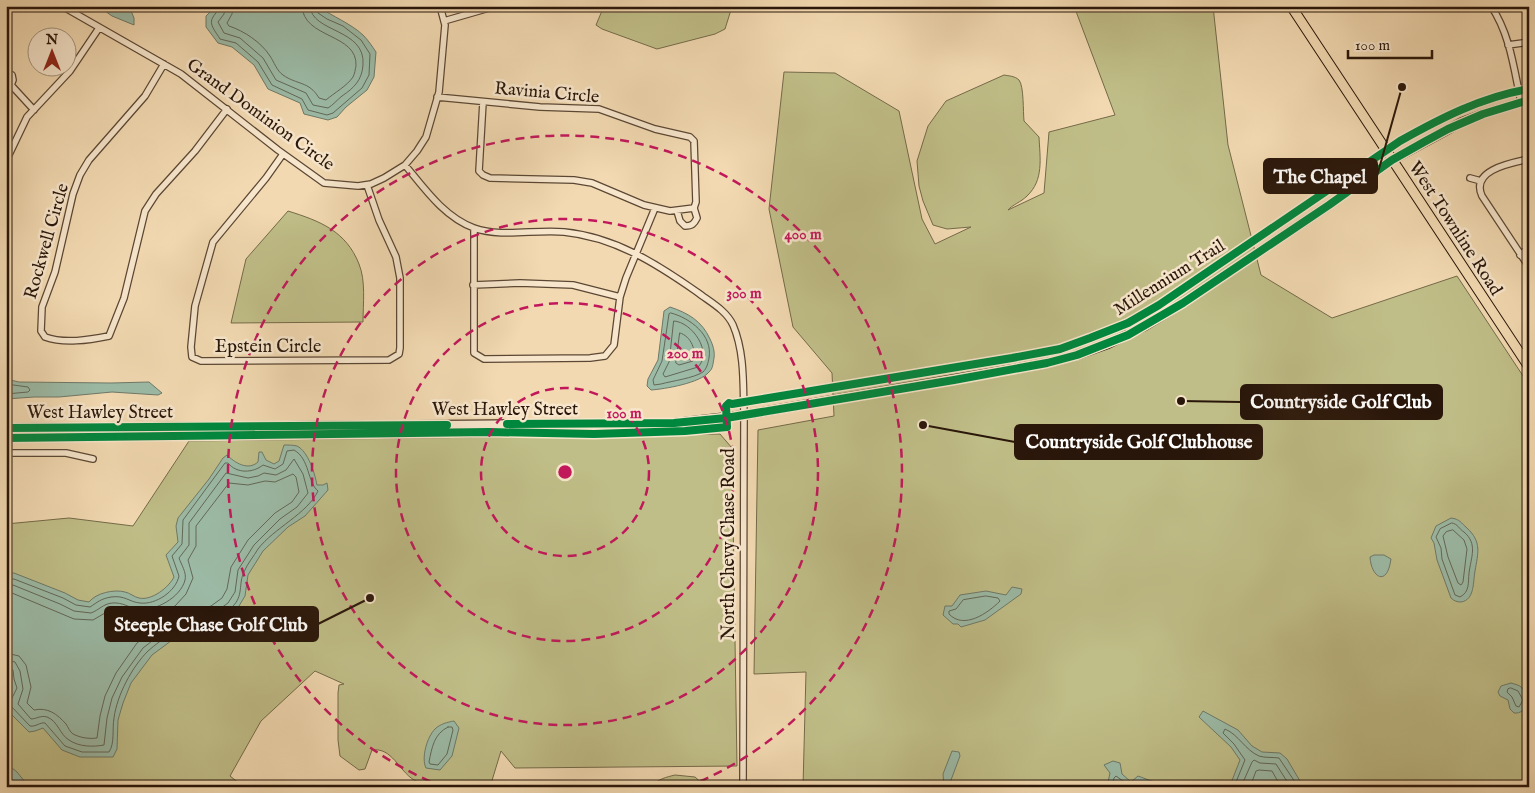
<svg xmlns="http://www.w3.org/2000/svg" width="1535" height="793" font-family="'IM FELL English',serif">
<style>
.green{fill:#c0be88;stroke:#746a49}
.water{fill:#9cbba7;stroke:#6e7968}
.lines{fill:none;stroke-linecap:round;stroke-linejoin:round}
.shore{stroke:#626858;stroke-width:1}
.street-casing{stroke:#5b4734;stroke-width:8}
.secondary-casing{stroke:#29160a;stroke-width:10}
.primary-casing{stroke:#29160a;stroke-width:11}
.street{stroke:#f7e6cc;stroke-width:5.5}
.secondary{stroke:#f7e6cc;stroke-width:8}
.primary{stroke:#f2d9b1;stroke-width:9}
.cycleway-casing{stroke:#f7e6cc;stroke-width:11}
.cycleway{stroke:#00873e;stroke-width:8}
.ring{fill:none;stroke:#c2185b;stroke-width:2.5;stroke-dasharray:9 6}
.labels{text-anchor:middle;stroke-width:5;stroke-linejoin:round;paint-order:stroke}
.street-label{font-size:18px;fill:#29160a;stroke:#f7e6cc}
.centre{fill:#c2185b;stroke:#f7e6cc;stroke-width:2.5}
.ring-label{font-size:15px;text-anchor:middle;font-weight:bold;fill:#c2185b;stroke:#f7e6cc;stroke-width:5;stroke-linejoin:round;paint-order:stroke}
.leader{fill:none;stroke:#29160a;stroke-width:2}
.callout-dot{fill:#29160a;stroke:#f7e6cc;stroke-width:2}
.callout{fill:#29160a;stroke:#29160a;stroke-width:2}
.callout-label{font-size:19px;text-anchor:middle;font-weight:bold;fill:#fff}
</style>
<rect width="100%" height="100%" fill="#f2d9b1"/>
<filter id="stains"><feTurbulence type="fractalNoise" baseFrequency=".004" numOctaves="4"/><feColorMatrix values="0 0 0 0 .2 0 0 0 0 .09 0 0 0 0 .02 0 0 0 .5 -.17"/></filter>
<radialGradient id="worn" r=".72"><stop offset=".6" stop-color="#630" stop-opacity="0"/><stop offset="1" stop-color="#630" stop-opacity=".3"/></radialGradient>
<path class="green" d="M 604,6 L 734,6 L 730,13 L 725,29 L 715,34 L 657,49 L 602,29 L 596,25 Z
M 1074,6 L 1213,6 L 1228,145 L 1261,275 L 1332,318 L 1457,276 L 1529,385 L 1529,787 L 803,787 L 806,672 L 754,674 L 758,430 L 834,416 L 832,373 L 793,327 L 769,209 L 784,72 L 835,73 L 899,111 L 922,219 L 935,244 L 971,227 L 947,229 L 933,225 L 923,201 L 919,186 L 917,161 L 928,126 L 946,101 L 1004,75 C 1009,76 1015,76 1019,80 C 1024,86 1023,112 1024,121 L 1039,137 C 1040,158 1044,180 1027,196 C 1021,202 1012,205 1008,210 L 1044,193 L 1049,132 L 1115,115 Z
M 288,211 C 320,221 346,231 359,264 C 366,281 363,304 363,322 L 231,323 L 246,259 Z
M 720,434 L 732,448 L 737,766 L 515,768 L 501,751 L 490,787 C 467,787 434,792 414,780 C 399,771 392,747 372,750 L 365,769 L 359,770 L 340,756 L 338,740 L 338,693 L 339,685 L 344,684 L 315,671 L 261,721 L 230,776 L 244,787 L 6,787 L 6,524 L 69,518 L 133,526 L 189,441 Z
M 675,775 L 695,777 L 706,787 L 651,787 C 657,779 667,777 675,775 Z"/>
<path class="water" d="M 98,6 L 129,6 L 134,18 L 134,25 L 112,16 Z
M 216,6 L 318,6 C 333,17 350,23 363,35 C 368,40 372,46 376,52 L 374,77 L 367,90 L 346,107 L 337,117 L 328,120 L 304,114 L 300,103 L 268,89 L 254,65 L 232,47 L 218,43 L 206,27 L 206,16 Z
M 670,307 C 688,313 702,321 710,339 C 713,345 715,352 714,358 C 713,363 713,369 709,372 C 700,383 665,389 651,390 L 647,386 L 648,379 L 658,360 L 664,311 Z
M 6,379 L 19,382 L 111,383 L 149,382 L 162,393 L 158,395 L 112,392 L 59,397 L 34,397 L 6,399 Z
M 284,445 C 288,445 293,445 297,446 C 308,451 315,474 317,485 L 323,485 L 327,483 L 328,490 L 305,516 L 288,527 L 263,551 L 248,575 L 245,596 L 236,611 L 220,623 L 175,638 L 152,655 L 131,683 L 123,703 L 118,720 L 117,749 L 113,757 L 80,757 L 62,750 L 43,728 L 35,731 L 29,732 L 9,712 L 8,697 L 12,688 L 9,681 L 9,674 L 6,669 L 6,574 L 14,573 L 65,593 L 78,600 L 89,602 C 96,593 114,589 125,592 C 130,593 134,597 139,598 C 152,601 169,587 174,577 L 166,555 L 178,542 L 176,526 L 178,518 L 209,479 L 223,458 L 227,455 C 235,463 248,471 258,462 L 259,452 L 262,452 L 266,460 L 274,464 L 279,461 Z
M 1451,518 C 1460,519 1461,523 1467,528 C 1482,542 1478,553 1475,571 C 1473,581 1475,600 1461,602 C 1457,602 1454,601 1451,598 L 1437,560 L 1434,543 L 1431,538 L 1436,526 Z
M 1374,555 L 1384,555 L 1391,559 C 1387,588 1371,577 1370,557 Z
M 1012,587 L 1022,589 L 1021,594 L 985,620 L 961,627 L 958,624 L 953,624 L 943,615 L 945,606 L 952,606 L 960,595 L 986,591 L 1006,595 Z
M 1511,683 C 1514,684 1520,685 1522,688 C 1524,690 1529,699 1529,702 C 1527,709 1520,714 1514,713 L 1510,709 L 1508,700 L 1500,696 L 1498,692 L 1501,686 Z
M 1203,711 L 1238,730 L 1252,746 L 1262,752 L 1280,753 L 1287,759 L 1300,781 L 1299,787 L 1224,787 L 1231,783 L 1240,760 L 1231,747 L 1199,717 Z
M 454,721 L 459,728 L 452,756 L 440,770 L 426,768 C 421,758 427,737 435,729 C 440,724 448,722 454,721 Z
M 952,751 L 959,752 L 960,756 L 951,780 L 954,787 L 944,787 L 943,774 Z
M 1113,761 L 1120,763 L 1122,774 L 1131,782 L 1138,776 L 1168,787 L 1107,787 L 1110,773 L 1104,765 Z
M 6,763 L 17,772 L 29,787 L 6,787 Z"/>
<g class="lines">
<path class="shore" d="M 219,6 C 218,12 216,12 213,17 C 208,24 216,32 220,39 L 236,43 L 258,62 L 272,85 L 302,99 L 308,110 L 327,115 L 333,113 L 362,88 L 369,75 L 370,54 L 361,40 L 343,26 L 327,19 L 318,13 L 316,6
M 225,6 L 224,14 L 218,22 L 224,33 L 240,38 L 263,58 L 276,80 L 306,93 L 313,105 L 328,108 C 333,105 337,100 342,96 C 354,88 362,80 363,65 C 366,28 311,33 310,6
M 233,6 L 232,14 L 227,23 L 229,26 C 244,31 261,42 270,56 C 274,62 277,71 283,75 C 297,85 309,81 319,98 L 326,100 C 334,93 347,86 353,77 C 355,73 355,70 356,66 C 358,33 303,39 302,6
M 671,313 C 690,318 713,335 709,358 C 708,363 707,368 703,372 C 694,378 672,381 661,384 L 654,385 L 653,380 L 662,361 L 669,314 Z
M 674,321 C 692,322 713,352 698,367 L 665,377 L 663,374 L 669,362 Z
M 680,333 C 691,336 697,351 693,361 L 679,365 L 676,363 Z
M 6,384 L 28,387 L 30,390 L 28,392 L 6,394
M 1452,523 C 1458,524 1459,529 1464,532 C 1478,544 1471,557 1469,573 C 1468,582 1470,592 1460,597 L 1455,595 L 1442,559 L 1441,548 L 1436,537 L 1440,529 Z
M 1453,530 L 1464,540 L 1467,549 L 1463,582 L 1461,585 L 1458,583 L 1448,557 L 1443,536 L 1446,532 Z
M 6,579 L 14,579 L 63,598 L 76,605 L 90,607 C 98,602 100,599 111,597 C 125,595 129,602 140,603 C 156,605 176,591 179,576 L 172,556 L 182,544 L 183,520 L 225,463 L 228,463 C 237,474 253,473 263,465 L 275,469 L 283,464 L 287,451 L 294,450 C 310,459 307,482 318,491 C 307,514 274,528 258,549 C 254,556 247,564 244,572 C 238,584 244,596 232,607 C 216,624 193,624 173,633 C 165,637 155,645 148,651 C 132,667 117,695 114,718 C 112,729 115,743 109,752 L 82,752 L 65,746 L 45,723 C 40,722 36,727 30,726 L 9,704 L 17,688 L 14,679 L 13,670 L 10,667 L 6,667
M 6,585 L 13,585 L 60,604 L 74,611 L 91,613 C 99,610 103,604 112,603 C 123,602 129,608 138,609 C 155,612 181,597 185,580 C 187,573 181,564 179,558 L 189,545 L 189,523 L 226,473 L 248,478 L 258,476 L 264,473 L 276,475 L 286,470 L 294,459 L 303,474 L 308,493 L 297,507 L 280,519 L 254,545 L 238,570 L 235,592 L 228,603 L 214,613 L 169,628 L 143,648 L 122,677 L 112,698 L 107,718 L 104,745 C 93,747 79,747 69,740 C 60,735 58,721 47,717 C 41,715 36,719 31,719 L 18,704 L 23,689 L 20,671 L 15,662 L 6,660
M 6,593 L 12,593 L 74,619 L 93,620 L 105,613 L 120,610 L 136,617 L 150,616 L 175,606 L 186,594 L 193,578 L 188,560 L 196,546 L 196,526 L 229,483 L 248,485 L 265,481 L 275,482 L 293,474 L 296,477 L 299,492 L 292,502 L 275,513 L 248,540 L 231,567 L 227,589 L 222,598 L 211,606 L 166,621 L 137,643 L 116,673 L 105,696 L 100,716 L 97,738 C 89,739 81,738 73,734 C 70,732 68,727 66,724 C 57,714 48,707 34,710 L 27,703 L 31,687 L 26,665 L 19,656 L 6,653
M 986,596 L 998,598 L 1000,601 C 988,613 964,630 949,614 L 949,611 L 956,609 L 963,600 Z
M 1511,688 L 1518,691 L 1523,700 L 1519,707 L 1516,706 L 1512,697 L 1507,692 L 1508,689 Z
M 448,727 L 452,727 L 453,730 L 447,754 L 438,765 L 430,764 L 429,762 C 432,747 434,734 448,727 Z
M 1112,787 L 1114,778 L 1116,776 L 1130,786 L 1134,786 L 1139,782 L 1150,787
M 1234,787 L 1245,760 L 1234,744 L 1223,733 L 1225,729 C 1239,735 1245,750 1259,756 C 1265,758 1273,757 1279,758 L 1295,782 L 1295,787
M 1241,787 L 1252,762 L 1254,760 L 1260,763 L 1276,764 L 1288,783 L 1289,787
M 1250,787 L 1256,771 L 1259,770 L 1272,771 L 1281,787"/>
<defs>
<path id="street" d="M 62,6 L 181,74 L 278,150 L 324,183 L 358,186 L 371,184 L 384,178 L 405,165 L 417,151 L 426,137 L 439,92 L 445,25 L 440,6
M 1491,6 C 1510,34 1514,69 1521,102
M 444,21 L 496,6
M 1508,45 L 1529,42
M 164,64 L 145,96 L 89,160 L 80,175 L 73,194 L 55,272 L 42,307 L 41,331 L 45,337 C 64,344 89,340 109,336 L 124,298 L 145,211 L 156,194 L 195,151 L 227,109
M 6,72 L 12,75 L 13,80 L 11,85 L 6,87
M 11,85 L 34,110
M 437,97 L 540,107 L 599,109 L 655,129 L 690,137 L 694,141 L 696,202 L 694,208 L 670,211 L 644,205 L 592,183 L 574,180 L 490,178 L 483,175 L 479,171 L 483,102
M 283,154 L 266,178 L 213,242 L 195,306 L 191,347 L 192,357 L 201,361 L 389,360 L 399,354 L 400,348 L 400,278 L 396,257 L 379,220 L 367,185
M 1529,159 C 1511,163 1470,170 1482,196 L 1529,267
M 6,161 L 27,117 L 70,71 L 99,28
M 405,165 C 424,188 444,217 474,228 C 502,238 535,229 564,232 C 615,237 657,264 697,292 C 710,302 726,310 733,325 C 745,353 743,386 744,415 L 743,787
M 1470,178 L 1481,181
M 677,211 L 680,221 L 685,226 C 692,226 694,224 697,218 L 694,208
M 474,228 L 474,353 L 484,359 L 590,358 L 605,356 L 614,345 L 620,297 L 626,278 L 655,208
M 1520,255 L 1529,248
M 473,285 L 520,283 L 573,285 L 620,297
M 6,453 L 66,453 L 93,459"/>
<path id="secondary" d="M 6,428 L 674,423 L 744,415 L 1047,363 L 1077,355 L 1108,344 L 1145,326 L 1183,303 L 1329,205 L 1392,160 L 1462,122 L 1483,114 L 1529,100"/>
<path id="primary" d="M 1291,6 L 1529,367"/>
</defs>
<use href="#street" class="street-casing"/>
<use href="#secondary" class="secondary-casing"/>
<use href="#primary" class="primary-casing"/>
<use href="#street" class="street"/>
<use href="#secondary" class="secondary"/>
<use href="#primary" class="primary"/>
<defs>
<path id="cycleway" d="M 507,424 L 674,423 L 726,418 L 954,380 L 1047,363 L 1077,355 L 1128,335 L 1183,303 L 1329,205 L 1392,160 L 1424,142 L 1448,129 L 1483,114 L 1529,100
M 6,428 L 447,425
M 6,438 L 489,432 L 594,434 L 685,431 L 727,427 L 726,406 L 729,403 L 732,404 L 1012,358 L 1060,349 L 1090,338 L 1128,323 L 1159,305 L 1400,141 C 1441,118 1482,97 1529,89"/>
</defs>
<use href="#cycleway" class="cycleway-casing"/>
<use href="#cycleway" class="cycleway"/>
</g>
<g class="ring">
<circle cx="565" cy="472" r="84"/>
<circle cx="565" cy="472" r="169"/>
<circle cx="565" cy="472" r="253"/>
<path d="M444 787A337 337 0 1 1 686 787"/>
</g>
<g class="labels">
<g class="street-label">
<text transform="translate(547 92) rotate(5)" y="6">Ravinia Circle</text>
<text transform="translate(261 114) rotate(36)" y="6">Grand Dominion Circle</text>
<text transform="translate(1456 228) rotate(57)" y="6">West Townline Road</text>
<text transform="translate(46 241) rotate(-74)" y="6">Rockwell Circle</text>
<text transform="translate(1169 277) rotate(-32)" y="6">Millennium Trail</text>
<text x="268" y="352">Epstein Circle</text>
<text x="505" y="415">West Hawley Street</text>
<text x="100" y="418">West Hawley Street</text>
<text transform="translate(728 544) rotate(-90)" y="6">North Chevy Chase Road</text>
</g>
</g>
<circle cx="565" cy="472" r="8" class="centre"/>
<g class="ring-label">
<text x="803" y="239">400 m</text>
<text x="744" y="298">300 m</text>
<text x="685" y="358">200 m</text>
<text x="624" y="418">100 m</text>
</g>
<path class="leader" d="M1402 87L1377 176M1181 401L1241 402M923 425L1015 442M370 598L318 624"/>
<g class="callout-dot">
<circle cx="1402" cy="87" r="5"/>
<circle cx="1181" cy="401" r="5"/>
<circle cx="923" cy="425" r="5"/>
<circle cx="370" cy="598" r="5"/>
</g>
<g class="callout">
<rect x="1264" y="159" width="113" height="34" rx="5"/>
<rect x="1241" y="385" width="201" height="34" rx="5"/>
<rect x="1015" y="425" width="247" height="34" rx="5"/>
<rect x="105" y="607" width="213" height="34" rx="5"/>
</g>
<g class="callout-label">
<text x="1320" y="183">The Chapel</text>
<text x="1341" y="408">Countryside Golf Club</text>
<text x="1139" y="448">Countryside Golf Clubhouse</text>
<text x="211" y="631">Steeple Chase Golf Club</text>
</g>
<rect width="1535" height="793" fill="none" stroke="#f2d9b1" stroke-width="25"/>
<rect x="8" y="8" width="1520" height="778" fill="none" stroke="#29160a" stroke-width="2.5"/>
<rect x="12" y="12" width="1510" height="768" fill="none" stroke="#29160a"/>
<g transform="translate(52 52)"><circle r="24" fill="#f7e6cc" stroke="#a5937e"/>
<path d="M0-4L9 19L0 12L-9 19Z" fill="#8f2418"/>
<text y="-8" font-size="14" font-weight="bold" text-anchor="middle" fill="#29160a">N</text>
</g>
<path d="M1348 50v8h84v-8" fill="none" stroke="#29160a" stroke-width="2.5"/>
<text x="1355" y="50" font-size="15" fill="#29160a" stroke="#f7e6cc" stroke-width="4" paint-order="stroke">100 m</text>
<rect width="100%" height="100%" filter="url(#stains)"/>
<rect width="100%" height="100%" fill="url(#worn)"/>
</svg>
